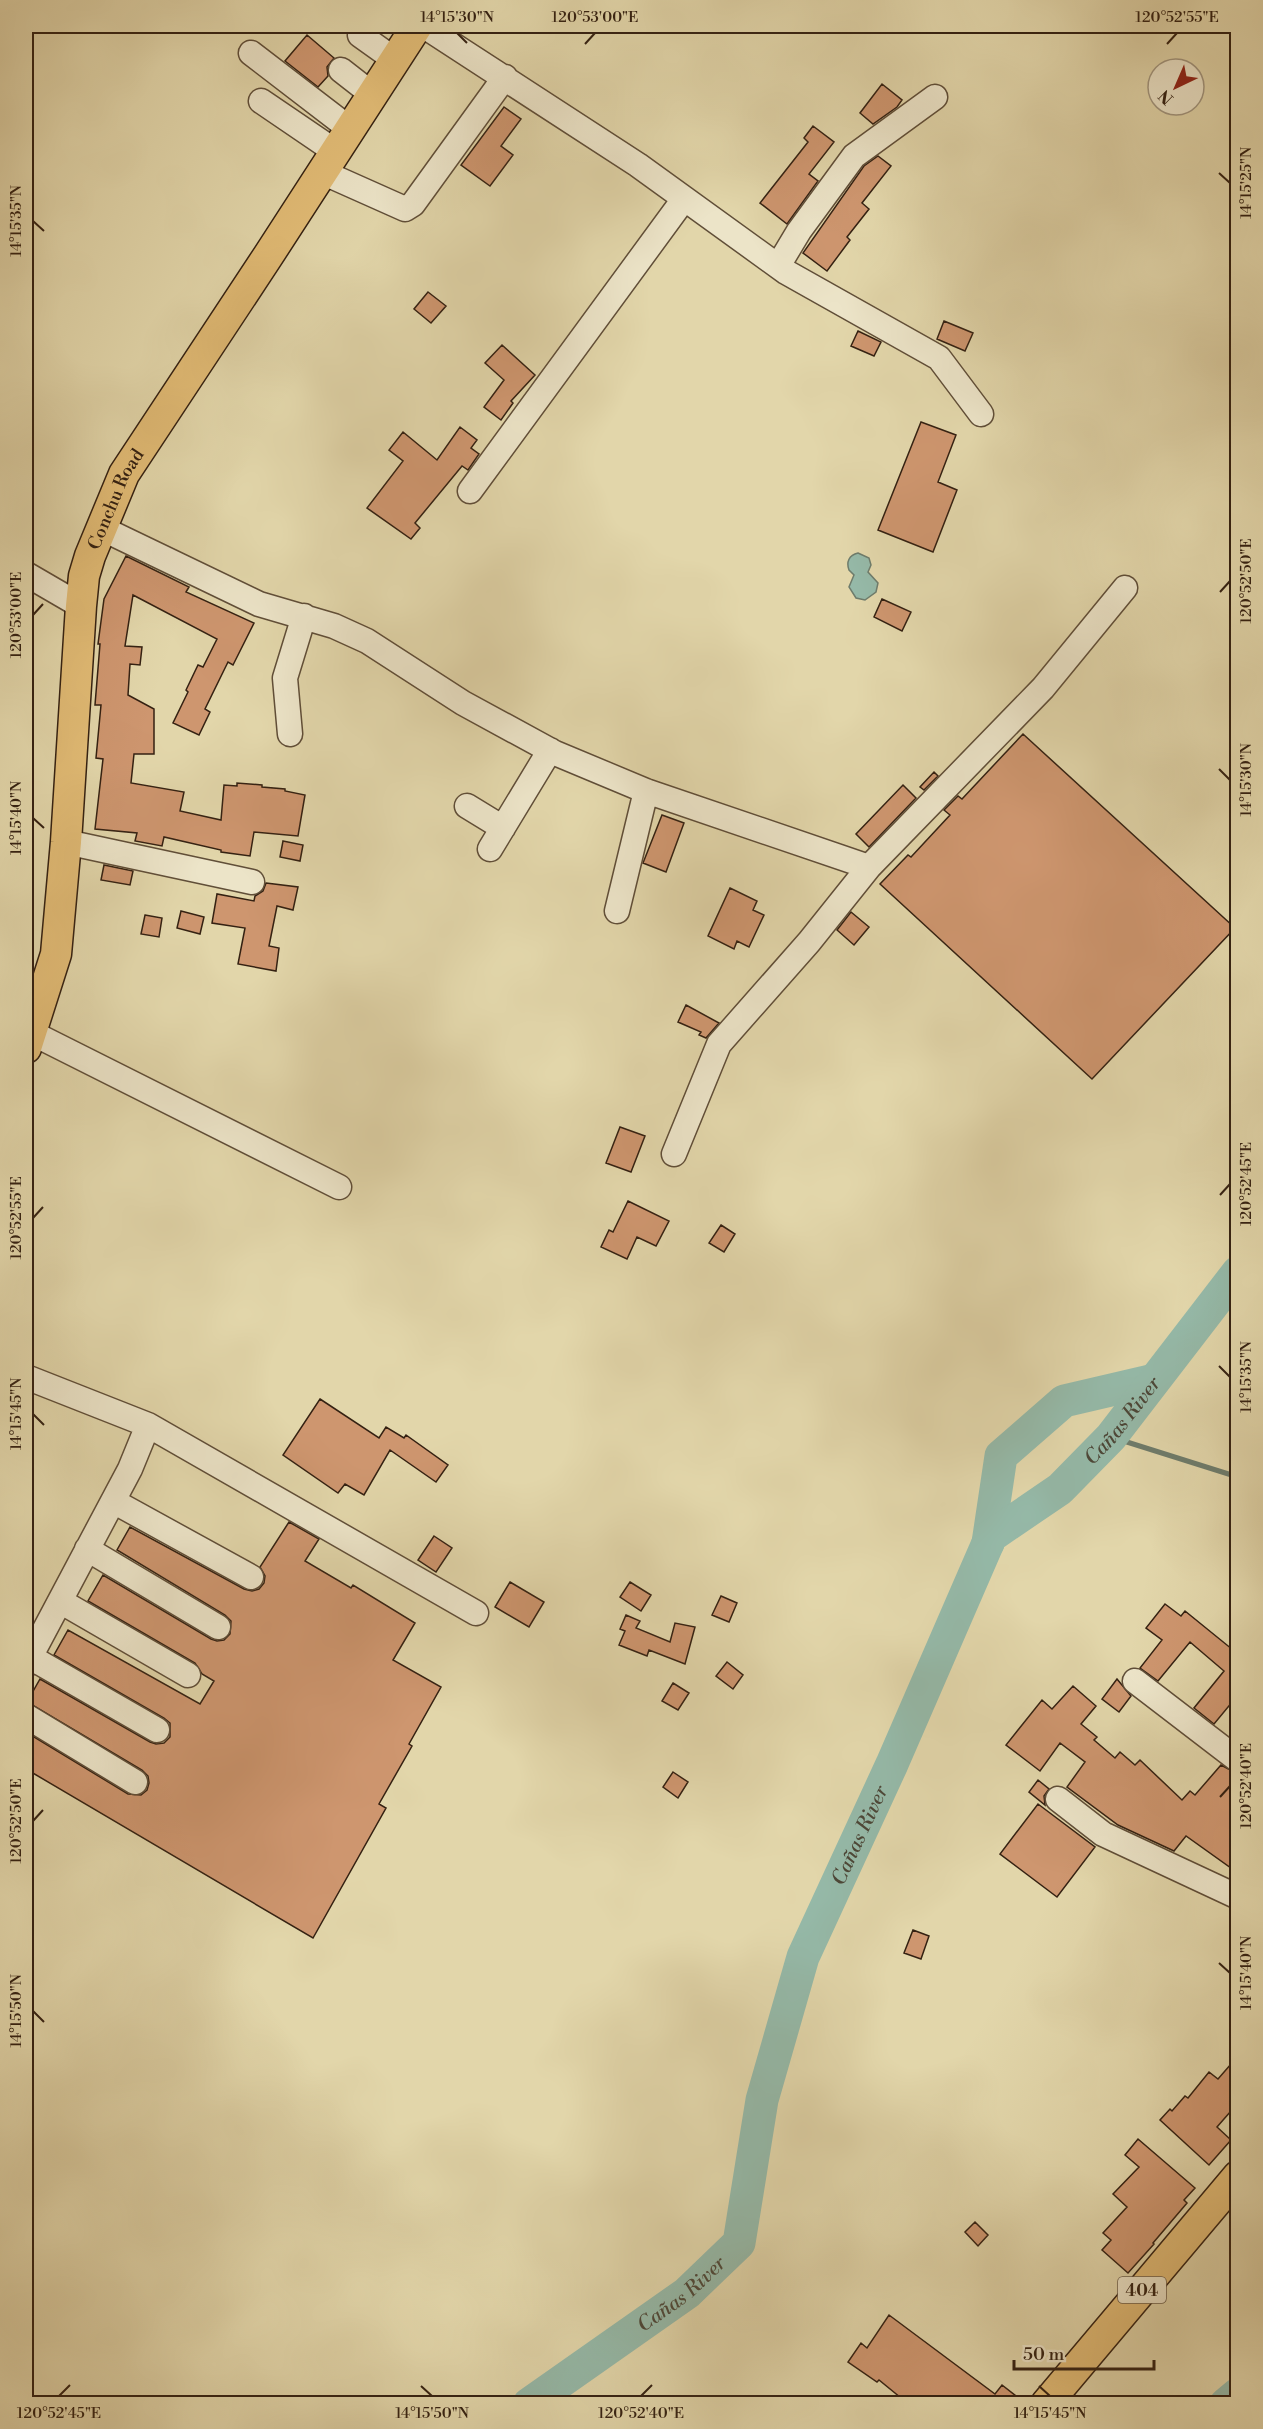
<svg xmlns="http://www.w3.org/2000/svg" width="1263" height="2429" font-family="'Libre Bodoni',serif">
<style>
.water{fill:#95b9a8;stroke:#6e7c6c;stroke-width:1.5}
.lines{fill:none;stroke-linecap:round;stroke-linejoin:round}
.stream{stroke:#6e7c6c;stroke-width:5}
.river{stroke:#95b9a8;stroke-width:33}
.building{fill:#ce966f;stroke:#342112;stroke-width:1.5}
.minor-casing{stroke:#604e38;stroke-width:27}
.major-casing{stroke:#342112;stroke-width:33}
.minor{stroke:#ece4c8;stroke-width:24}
.major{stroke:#e1bb75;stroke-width:30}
.ticks{fill:none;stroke:#342112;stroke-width:2}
.labels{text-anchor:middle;stroke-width:6;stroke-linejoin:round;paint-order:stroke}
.shield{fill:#ece4c8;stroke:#6b5c49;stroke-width:1.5}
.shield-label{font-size:16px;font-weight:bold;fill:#342112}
.street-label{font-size:18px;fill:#342112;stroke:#ece4c8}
.water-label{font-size:20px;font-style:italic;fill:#4c4738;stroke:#ece4c8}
.neatline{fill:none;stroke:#342112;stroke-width:2}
.ticks-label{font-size:15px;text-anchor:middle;fill:#342112}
</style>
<rect width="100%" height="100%" fill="#e2d6aa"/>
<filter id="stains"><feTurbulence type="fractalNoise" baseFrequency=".00333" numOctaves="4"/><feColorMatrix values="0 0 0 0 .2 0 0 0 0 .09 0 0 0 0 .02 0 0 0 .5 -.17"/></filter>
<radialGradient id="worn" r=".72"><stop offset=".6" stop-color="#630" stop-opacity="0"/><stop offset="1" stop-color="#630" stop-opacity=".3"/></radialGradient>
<path class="water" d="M 858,553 L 869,558 L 871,565 L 868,572 L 878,583 L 876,592 L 865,600 L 856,598 L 849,587 L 854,575 L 849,570 C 846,562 849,555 858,553 Z"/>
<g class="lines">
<path class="stream" d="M 1111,1437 L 1238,1477"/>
<g class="river">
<path d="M 988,1543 L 1001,1456 L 1064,1401 L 1154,1380"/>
<path id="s1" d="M 529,2404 L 687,2293 L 739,2243 L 762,2100 L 803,1957 L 892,1764 L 991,1536 L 1060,1489 L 1111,1437 L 1238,1272"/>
<path d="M 1226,2404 L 1238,2394"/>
</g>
</g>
<path class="building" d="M 307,35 L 334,58 L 327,67 L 328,76 L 318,87 L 285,61 Z
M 882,84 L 902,100 L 897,107 L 873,124 L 860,113 Z
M 504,107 L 521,119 L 501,146 L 513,155 L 490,186 L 461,165 Z
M 813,126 L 834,142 L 809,174 L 818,181 L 787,224 L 760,203 L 808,142 L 804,138 Z
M 878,156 L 891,166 L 862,203 L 869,209 L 847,237 L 850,240 L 827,271 L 803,253 L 864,166 Z
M 428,292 L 446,306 L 431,323 L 414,309 Z
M 944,321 L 973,333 L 965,351 L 937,339 Z
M 858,331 L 881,342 L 874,356 L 851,346 Z
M 502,345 L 535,375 L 511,401 L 513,403 L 501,420 L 484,407 L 504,380 L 485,363 Z
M 921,422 L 956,435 L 938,482 L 957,490 L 933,552 L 878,530 Z
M 460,427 L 477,440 L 471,448 L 479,454 L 468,470 L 462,466 L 415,523 L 420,528 L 411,539 L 367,508 L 403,461 L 389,450 L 403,432 L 437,460 Z
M 126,556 L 189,587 L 186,592 L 254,623 L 233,665 L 228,662 L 205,709 L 210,712 L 199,735 L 173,723 L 188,692 L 186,690 L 198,665 L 203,667 L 217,639 L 133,595 L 125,646 L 142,647 L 140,665 L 130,664 L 128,695 L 154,709 L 154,754 L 134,754 L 131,783 L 184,792 L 180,811 L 221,820 L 224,785 L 237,786 L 237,783 L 262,785 L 262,787 L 285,789 L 285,791 L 305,795 L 298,836 L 254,832 L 250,856 L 221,852 L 221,850 L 164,837 L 162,846 L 135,841 L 137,833 L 95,829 L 103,759 L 96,758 L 101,705 L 95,705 L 100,644 L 98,644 L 104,599 Z
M 882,599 L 911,612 L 902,631 L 874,617 Z
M 1023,734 L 1235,928 L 1092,1079 L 880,884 L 908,855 L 911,857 L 950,815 L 944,810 L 958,796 L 962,799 Z
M 934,772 L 938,776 L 924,790 L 920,787 Z
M 903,785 L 916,798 L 869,847 L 856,834 Z
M 662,815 L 684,823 L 666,872 L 643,863 Z
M 283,841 L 303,845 L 300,861 L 280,857 Z
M 104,865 L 133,871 L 130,885 L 101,880 Z
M 266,883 L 298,887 L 293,910 L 277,906 L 269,946 L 279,948 L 276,971 L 238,964 L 245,928 L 212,923 L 217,894 L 254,901 L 255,896 L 263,891 Z
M 730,888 L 757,901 L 753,910 L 764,915 L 749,947 L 737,941 L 734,949 L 708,936 Z
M 181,911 L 204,917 L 200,934 L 177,928 Z
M 851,912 L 869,927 L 854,945 L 837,930 Z
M 145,915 L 162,918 L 159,937 L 141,934 Z
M 686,1005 L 719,1023 L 706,1038 L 699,1035 L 701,1032 L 678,1022 Z
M 620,1127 L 645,1136 L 631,1172 L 606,1163 Z
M 628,1201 L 669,1221 L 656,1246 L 637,1237 L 627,1259 L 601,1247 L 609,1230 L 613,1232 Z
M 721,1225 L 735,1234 L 724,1252 L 709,1243 Z
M 320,1399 L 379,1438 L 386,1427 L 404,1438 L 406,1435 L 448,1465 L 436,1482 L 390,1450 L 364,1495 L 345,1484 L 338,1493 L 283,1455 Z
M 289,1522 L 319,1539 L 305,1561 L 351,1588 L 353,1585 L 415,1623 L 393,1660 L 441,1687 L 409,1744 L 412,1746 L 379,1804 L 386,1808 L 313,1938 L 26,1769 L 26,1732 L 128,1794 L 141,1795 L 147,1790 L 149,1783 L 148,1776 L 142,1770 L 27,1702 L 40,1679 L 150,1742 L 156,1744 L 164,1743 L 170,1737 L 170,1723 L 164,1718 L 54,1655 L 68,1630 L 200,1704 L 214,1681 L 202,1674 L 195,1663 L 88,1601 L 103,1575 L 211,1639 L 217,1641 L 224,1640 L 230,1634 L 231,1621 L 225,1615 L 117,1550 L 130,1527 L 244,1589 L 252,1591 L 259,1589 L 264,1583 L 265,1576 L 260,1567 Z
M 434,1536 L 452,1548 L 436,1572 L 418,1560 Z
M 510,1582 L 544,1602 L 529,1627 L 495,1607 Z
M 630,1582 L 651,1595 L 641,1611 L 620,1597 Z
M 721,1596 L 737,1603 L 729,1622 L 712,1615 Z
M 1165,1604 L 1181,1616 L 1185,1611 L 1238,1654 L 1238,1695 L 1214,1724 L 1194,1708 L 1224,1671 L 1190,1642 L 1158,1681 L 1140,1668 L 1162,1640 L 1146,1628 Z
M 626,1615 L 640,1621 L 636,1628 L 670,1642 L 675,1623 L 695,1627 L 685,1664 L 649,1650 L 647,1656 L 619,1645 L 625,1631 L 620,1629 Z
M 727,1662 L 743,1675 L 733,1689 L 716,1676 Z
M 1117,1679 L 1131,1696 L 1119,1712 L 1102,1699 Z
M 673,1683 L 689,1693 L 678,1710 L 662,1701 Z
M 1073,1686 L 1096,1706 L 1081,1724 L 1097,1737 L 1094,1740 L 1115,1758 L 1120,1752 L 1135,1765 L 1140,1760 L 1182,1800 L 1190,1791 L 1195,1795 L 1221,1765 L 1238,1774 L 1238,1873 L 1186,1836 L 1174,1851 L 1118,1825 L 1067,1787 L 1085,1762 L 1060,1743 L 1040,1771 L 1006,1745 L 1042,1700 L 1052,1709 Z
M 673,1772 L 688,1782 L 678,1798 L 663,1787 Z
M 1038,1780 L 1049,1789 L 1044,1796 L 1045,1805 L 1029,1792 Z
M 1038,1804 L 1095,1847 L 1057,1897 L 1000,1854 Z
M 913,1930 L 929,1936 L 921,1959 L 904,1953 Z
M 1238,2056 L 1238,2103 L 1217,2127 L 1231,2140 L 1209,2165 L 1160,2120 L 1170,2109 L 1172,2111 L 1185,2096 L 1188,2098 L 1209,2072 L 1218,2079 Z
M 1138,2139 L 1195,2188 L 1184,2200 L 1187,2203 L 1153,2243 L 1154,2244 L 1128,2273 L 1102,2250 L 1111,2240 L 1103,2233 L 1127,2207 L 1113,2194 L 1139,2167 L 1125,2155 Z
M 975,2222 L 988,2235 L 978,2246 L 965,2232 Z
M 889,2315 L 995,2394 L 1002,2385 L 1025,2403 L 920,2403 L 911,2396 L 906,2402 L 879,2380 L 877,2382 L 848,2362 L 861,2343 L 867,2348 Z"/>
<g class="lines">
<defs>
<path id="minor" d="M 424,26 L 638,165 L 786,272 L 939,358 L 981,414
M 360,35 L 395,60
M 251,53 L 350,129
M 341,70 L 373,95
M 261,101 L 336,152
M 322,172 L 405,209 L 413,204 L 505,77
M 778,266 L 799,231 L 854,156 L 935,97
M 470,491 L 684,199
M 101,528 L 259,604 L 334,626 L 367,641 L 463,703 L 555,753 L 646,791 L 869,867 L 1043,688 L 1125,588
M 26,574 L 81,606
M 290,734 L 285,678 L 304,616
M 467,806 L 503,828
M 66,842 L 252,882
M 490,849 L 550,750
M 617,911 L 646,791
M 32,1033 L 339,1187
M 674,1154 L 719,1044 L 809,942 L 869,867
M 26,1377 L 148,1425 L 476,1613
M 113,1501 L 251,1577
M 87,1549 L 218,1627
M 60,1601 L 188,1675
M 30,1657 L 157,1730
M 26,1665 L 130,1469 L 148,1425
M 1135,1681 L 1238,1760
M 26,1716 L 135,1782
M 1058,1799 L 1103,1834 L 1238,1897"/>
<g id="major">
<path id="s2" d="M 26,1048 L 56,954 L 66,842 L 81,606 L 84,576 L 90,556 L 124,474 L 268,256 L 417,26"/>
<path d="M 1046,2404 L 1238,2176"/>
</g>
</defs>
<use href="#minor" class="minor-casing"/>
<use href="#major" class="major-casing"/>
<use href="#minor" class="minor"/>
<use href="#major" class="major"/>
</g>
<path class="ticks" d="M 457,33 L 467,43M 585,44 L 595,33M 1167,44 L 1177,33M 1219,173 L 1230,183M 33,221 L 44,231M 1220,592 L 1230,581M 33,615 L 43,604M 1219,769 L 1230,780M 33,818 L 44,828M 1220,1195 L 1230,1184M 33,1218 L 43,1207M 1219,1366 L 1230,1377M 33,1414 L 44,1425M 1220,1797 L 1230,1786M 33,1821 L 43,1810M 1219,1963 L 1230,1973M 33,2011 L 44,2022M 421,2386 L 432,2396M 1039,2386 L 1050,2396M 59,2396 L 70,2385M 641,2396 L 652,2385"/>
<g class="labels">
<rect class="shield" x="1118" y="2277" width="48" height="26" rx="4.5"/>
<g class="shield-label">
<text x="1142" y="2296">404</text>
</g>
<g class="street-label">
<text dy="6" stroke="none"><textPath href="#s2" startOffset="561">Conchu Road</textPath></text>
</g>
<g class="water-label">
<text dy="7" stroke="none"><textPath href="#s1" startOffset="1196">Cañas River</textPath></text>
<text dy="7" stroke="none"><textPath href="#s1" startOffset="693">Cañas River</textPath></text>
<text dy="7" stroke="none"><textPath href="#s1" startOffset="188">Cañas River</textPath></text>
</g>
</g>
<rect width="1263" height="2429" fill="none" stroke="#e2d6aa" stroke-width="66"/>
<g transform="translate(1176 87) rotate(224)"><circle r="28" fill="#ece4c8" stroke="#a2967f" stroke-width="1.5"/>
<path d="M0-4.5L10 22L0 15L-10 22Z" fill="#8f2418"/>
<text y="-9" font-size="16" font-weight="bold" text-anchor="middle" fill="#342112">N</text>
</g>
<path d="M1014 2360v9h140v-9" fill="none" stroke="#342112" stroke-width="3"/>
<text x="1023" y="2360" font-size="18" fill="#342112" stroke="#ece4c8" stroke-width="4.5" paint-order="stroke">50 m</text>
<rect x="33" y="33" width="1197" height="2363" class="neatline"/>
<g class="ticks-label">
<text x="457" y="22">14°15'30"N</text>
<text x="595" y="22">120°53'00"E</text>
<text x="1177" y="22">120°52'55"E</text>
<text transform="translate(1246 183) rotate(-90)" y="5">14°15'25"N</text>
<text transform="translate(16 221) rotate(-90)" y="5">14°15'35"N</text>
<text transform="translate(1246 581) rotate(-90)" y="5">120°52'50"E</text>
<text transform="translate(16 615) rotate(-90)" y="5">120°53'00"E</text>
<text transform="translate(1246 780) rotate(-90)" y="5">14°15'30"N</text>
<text transform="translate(16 818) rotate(-90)" y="5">14°15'40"N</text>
<text transform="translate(1246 1184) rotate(-90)" y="5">120°52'45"E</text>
<text transform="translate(16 1218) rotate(-90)" y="5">120°52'55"E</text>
<text transform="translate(1246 1377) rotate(-90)" y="5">14°15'35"N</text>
<text transform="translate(16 1414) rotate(-90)" y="5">14°15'45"N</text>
<text transform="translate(1246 1786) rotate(-90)" y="5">120°52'40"E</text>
<text transform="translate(16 1821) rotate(-90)" y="5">120°52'50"E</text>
<text transform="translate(1246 1973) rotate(-90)" y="5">14°15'40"N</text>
<text transform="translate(16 2011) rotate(-90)" y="5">14°15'50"N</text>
<text x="59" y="2418">120°52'45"E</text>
<text x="432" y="2418">14°15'50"N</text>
<text x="641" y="2418">120°52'40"E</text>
<text x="1050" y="2418">14°15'45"N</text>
</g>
<rect width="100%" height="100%" filter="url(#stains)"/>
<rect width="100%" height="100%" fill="url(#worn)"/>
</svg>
